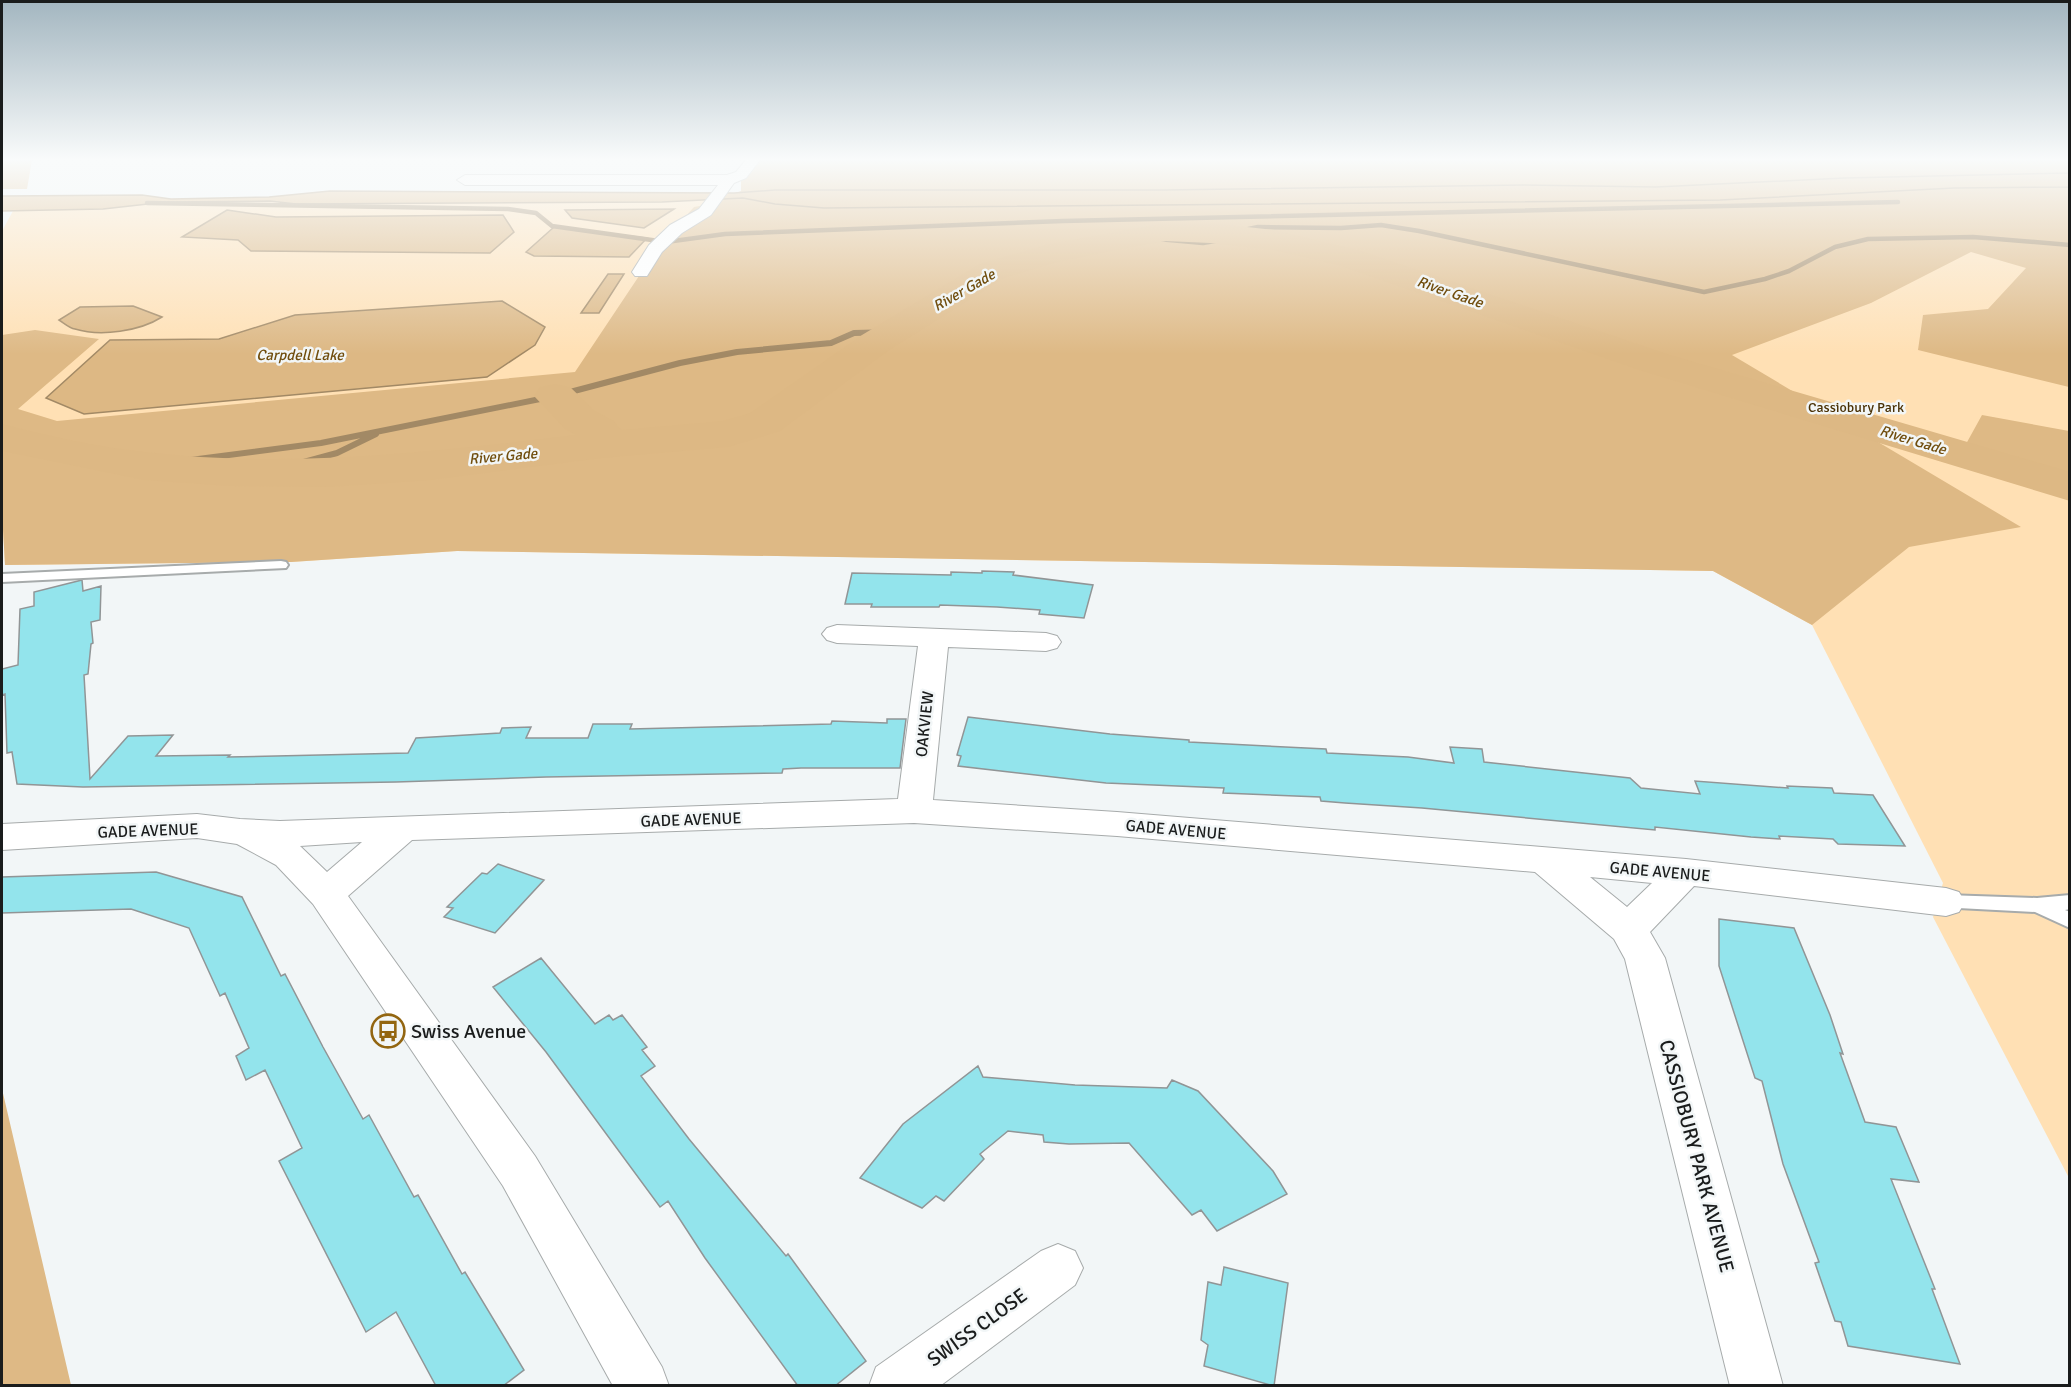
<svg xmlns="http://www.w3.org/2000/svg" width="2071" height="1387" font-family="Signika,sans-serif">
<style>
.green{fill:#ffe0b4}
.forest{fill:#deb985}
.water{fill:#ddb884;stroke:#a28965;stroke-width:1.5}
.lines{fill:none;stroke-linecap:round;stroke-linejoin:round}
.stream-far1{stroke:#a28965;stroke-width:4.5}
.stream{stroke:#a28965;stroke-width:6}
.river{fill:#ddb884;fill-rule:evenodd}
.building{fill:#93e4ec;stroke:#919596;stroke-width:1.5}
.lane-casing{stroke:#a7abab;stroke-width:4}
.street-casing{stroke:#a7abab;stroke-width:2}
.lane{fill:#fff;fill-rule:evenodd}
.street{fill:#fff;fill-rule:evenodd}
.labels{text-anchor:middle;stroke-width:5;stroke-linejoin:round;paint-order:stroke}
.far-park-label{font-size:14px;fill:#4a3105;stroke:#f2f6f7}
.far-water-label{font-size:15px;font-style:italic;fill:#704d0d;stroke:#f2f6f7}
.street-label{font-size:16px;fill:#1a1c1c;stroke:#f2f6f7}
.near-poi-label{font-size:20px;fill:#1a1c1c;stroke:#f2f6f7;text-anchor:start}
.near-street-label{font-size:20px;fill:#1a1c1c;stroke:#f2f6f7}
</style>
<rect width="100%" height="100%" fill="#f2f6f7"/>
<path class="green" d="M 2069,187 L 2069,1178 L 1933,917 L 1943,883 L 1812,625 L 1713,571 L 457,551 L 291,562 L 5,565 L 2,511 L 2,231 L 13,211 L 103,209 L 166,202 L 270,201 L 296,204 L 662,202 L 744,198 Z"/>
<path class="forest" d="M 2,160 L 32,160 L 27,189 L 2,189 Z
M 751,160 L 2069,160 L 2069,387 L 1918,350 L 1923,315 L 1988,309 L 2026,268 L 1971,252 L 1871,303 L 1732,355 L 2021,527 L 1909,547 L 1812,625 L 1713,571 L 457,551 L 291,562 L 5,565 L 2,511 L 2,335 L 35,330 L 99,339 L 18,409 L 57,421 L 575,372 L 659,246 L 694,207 L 711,204 L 741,191 L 741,175 Z
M 1982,415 L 2069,431 L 2069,487 L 1966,444 Z
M 2,1089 L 71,1385 L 2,1385 Z"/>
<path class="water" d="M 2070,173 L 2069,187 L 1954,188 L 1720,200 L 824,208 L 775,204 L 743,198 L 662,202 L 296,204 L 270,201 L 166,202 L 103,209 L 2,211 L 2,196 L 142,195 L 171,199 L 269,197 L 330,191 L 734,193 L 775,190 L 1164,190 L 1524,185 L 1656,187 L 1844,178 Z
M 674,209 L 644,228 L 572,218 L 565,210 Z
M 227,210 L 276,217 L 503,215 L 514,232 L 490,253 L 251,251 L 238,240 L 182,237 Z
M 554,227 L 647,238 L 629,257 L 534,256 L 526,252 Z
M 608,274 L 624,274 L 599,313 L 581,313 Z
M 502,301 L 545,327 L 535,345 L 487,377 L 84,414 L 46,398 L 110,340 L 219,339 L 295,315 Z
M 133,306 L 162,317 C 140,331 101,337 75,329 C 69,328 64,323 59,320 L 80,307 Z"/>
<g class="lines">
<path class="stream-far1" d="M 147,203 L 508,209 L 536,213 L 552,226 L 666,242 L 725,234 L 1063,221 L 1898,202
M 1225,234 L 1258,227 L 1341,228 L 1381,225 L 1419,231 L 1704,292 L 1765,279 L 1789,271 L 1835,247 L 1868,239 L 1973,237 L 2070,245
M 1135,237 L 1203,243 L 1245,236"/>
<path class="stream" d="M 144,466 L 321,443 L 555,396 L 680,363 L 737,352 L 831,343 L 854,333 L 893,332
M 267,472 L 337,453 L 376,434"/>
<path class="river" d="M 1166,223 L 1210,223 L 1274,230 L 1361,251 L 1667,354 L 2070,472 L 2070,501 L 1639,370 L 1338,265 L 1274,250 L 1210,243 L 1166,241 L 1116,250 L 1057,262 L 1004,278 L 888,351 L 780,431 L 728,447 L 602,458 L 431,480 L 330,487 L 230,486 L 144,480 L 2,451 L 2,424 C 49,436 97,447 145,452 C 289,469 433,452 576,435 L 565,429 L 534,396 L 540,387 L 555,384 L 570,387 L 595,411 L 614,421 L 621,430 L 723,421 L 750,413 L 862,335 L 980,264 L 1050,244 Z"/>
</g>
<path class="building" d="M 982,571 L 1014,572 L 1013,575 L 1093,585 L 1084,618 L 1039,614 L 1040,610 L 997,607 L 940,605 L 939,607 L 871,607 L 872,604 L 845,604 L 852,573 L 951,575 L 951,572 L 982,573 Z
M 82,580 L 83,591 L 101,586 L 100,620 L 91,622 L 93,643 L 91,644 L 88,674 L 84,675 L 90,779 L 128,736 L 173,735 L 156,756 L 230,755 L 228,757 L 408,753 L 416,738 L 500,733 L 502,728 L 531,727 L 526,738 L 588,738 L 593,724 L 632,724 L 630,729 L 831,724 L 832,721 L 887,723 L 887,719 L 906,719 L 900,768 L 801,768 L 783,769 L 782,773 L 546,777 L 396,782 L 83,787 L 17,784 L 12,752 L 7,753 L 5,694 L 2,695 L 2,669 L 18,665 L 20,609 L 34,606 L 34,592 Z
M 968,717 L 1110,734 L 1189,740 L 1189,742 L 1326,749 L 1327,753 L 1408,757 L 1454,763 L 1450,747 L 1482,749 L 1484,762 L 1630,778 L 1641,788 L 1700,794 L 1695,781 L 1788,788 L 1787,786 L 1832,788 L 1834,793 L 1873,795 L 1905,846 L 1838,844 L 1833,839 L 1779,836 L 1780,839 L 1751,837 L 1655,827 L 1655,830 L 1422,808 L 1345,803 L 1321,801 L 1320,797 L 1223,793 L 1224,788 L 1106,783 L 958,766 L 961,756 L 957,755 Z
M 498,864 L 544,880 L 495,933 L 444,917 L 453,908 L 447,907 L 482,873 L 487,874 Z
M 156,872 L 242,897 L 281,976 L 285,974 L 323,1047 L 363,1119 L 369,1115 L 414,1197 L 418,1195 L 462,1274 L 465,1272 L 524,1370 L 503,1386 L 436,1386 L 396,1312 L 366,1332 L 279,1161 L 302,1148 L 265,1070 L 246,1080 L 236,1056 L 249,1048 L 225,993 L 220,996 L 189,928 L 131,909 L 2,913 L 2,877 Z
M 1719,919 L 1794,928 L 1830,1015 L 1843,1054 L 1840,1053 L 1865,1122 L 1896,1127 L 1919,1182 L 1891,1179 L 1935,1289 L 1932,1289 L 1960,1364 L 1848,1346 L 1841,1322 L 1835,1321 L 1815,1263 L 1819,1262 L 1783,1164 L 1762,1081 L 1755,1078 L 1719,966 Z
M 541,958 L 595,1024 L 609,1015 L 613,1020 L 622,1015 L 647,1047 L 642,1050 L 655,1066 L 641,1076 L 689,1139 L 786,1256 L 788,1254 L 866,1361 L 835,1386 L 798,1386 L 705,1258 L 668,1201 L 660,1207 L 546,1052 L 493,987 Z
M 978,1066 L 983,1077 L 1075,1085 L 1167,1088 L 1172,1080 L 1198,1091 L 1273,1171 L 1287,1194 L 1217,1231 L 1201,1210 L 1192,1215 L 1129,1143 L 1069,1144 L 1044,1142 L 1043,1135 L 1008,1131 L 980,1154 L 984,1159 L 944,1201 L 936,1196 L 922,1208 L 860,1178 L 903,1124 Z
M 1224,1267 L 1288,1283 L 1274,1386 L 1204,1366 L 1208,1345 L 1201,1340 L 1208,1282 L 1221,1285 Z"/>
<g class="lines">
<defs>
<path id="lane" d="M 281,561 L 286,562 L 288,565 L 286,568 L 2,582 L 2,574 Z
M 1946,895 L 2037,898 L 2070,895 L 2070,909 L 2065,910 L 2070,912 L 2070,928 L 2035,912 L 1939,907 L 1936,902 L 1939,897 Z"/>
<path id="street" d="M 746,160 L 760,160 L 746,178 L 734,183 L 711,215 L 682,233 L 662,252 L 647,276 L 635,276 L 632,272 L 649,245 L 670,225 L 699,209 L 718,185 L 465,185 L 457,180 L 465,175 L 727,175 L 736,172 Z
M 837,625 L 1046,633 L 1057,636 L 1061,642 L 1057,648 L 1046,651 L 948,647 L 933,800 L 1117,812 L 1686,859 L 1946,888 L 1959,892 L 1965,902 L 1959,912 L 1946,916 L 1694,886 L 1650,932 L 1665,958 L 1783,1386 L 1730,1386 L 1625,959 L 1614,939 L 1535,872 L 1117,836 L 914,823 L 412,840 L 348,896 L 535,1156 L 662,1367 L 669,1386 L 613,1386 L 503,1186 L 313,904 L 276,865 L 237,844 L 197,838 L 2,850 L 2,824 L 197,814 L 240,819 L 280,821 L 898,799 L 918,646 L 837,643 L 827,640 L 822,634 L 827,628 ZM 362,842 L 327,872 L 300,846 ZM 1590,877 L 1652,883 L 1627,907 Z
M 1058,1244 L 1075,1251 L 1083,1268 L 1075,1285 L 940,1386 L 869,1386 L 876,1367 L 1041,1251 Z"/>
</defs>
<use href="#lane" class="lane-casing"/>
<use href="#street" class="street-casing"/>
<use href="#lane" class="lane"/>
<use href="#street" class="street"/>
</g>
<linearGradient id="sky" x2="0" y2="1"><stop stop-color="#a3b6c0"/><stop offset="0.45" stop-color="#f9fbfb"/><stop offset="1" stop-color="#f9fbfb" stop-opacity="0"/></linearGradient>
<rect width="2071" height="354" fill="url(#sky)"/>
<defs>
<symbol id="bus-ring" viewBox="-11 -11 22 22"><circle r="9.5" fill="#f2f6f7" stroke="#936611" stroke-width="1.5"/><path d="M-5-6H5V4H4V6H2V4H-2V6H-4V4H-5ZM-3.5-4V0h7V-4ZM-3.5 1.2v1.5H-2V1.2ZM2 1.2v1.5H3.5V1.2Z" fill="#936611"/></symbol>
</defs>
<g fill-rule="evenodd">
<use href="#bus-ring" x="369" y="1012" width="38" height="38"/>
</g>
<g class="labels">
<g class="far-park-label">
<text x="1856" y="412">Cassiobury Park</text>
</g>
<g class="far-water-label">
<text transform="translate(964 290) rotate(-30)" y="5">River Gade</text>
<text transform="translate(1450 292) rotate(19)" y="5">River Gade</text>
<text x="300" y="360">Carpdell Lake</text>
<text transform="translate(1913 440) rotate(17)" y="5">River Gade</text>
<text transform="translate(503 456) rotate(-5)" y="5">River Gade</text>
</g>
<g class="street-label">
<text transform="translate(924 724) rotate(-84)" y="6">OAKVIEW</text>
<text transform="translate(691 819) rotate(-2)" y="6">GADE AVENUE</text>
<text transform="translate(1176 829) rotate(5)" y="6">GADE AVENUE</text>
<text transform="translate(148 830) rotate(-2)" y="6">GADE AVENUE</text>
<text transform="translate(1660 871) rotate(5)" y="6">GADE AVENUE</text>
</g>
<g class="near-poi-label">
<text x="411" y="1038">Swiss Avenue</text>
</g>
<g class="near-street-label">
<text transform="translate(1697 1156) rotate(75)" y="7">CASSIOBURY PARK AVENUE</text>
<text transform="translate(977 1327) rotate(-36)" y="7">SWISS CLOSE</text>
</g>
</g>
<rect width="2071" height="1387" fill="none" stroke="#1a1c1c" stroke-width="6"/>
</svg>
